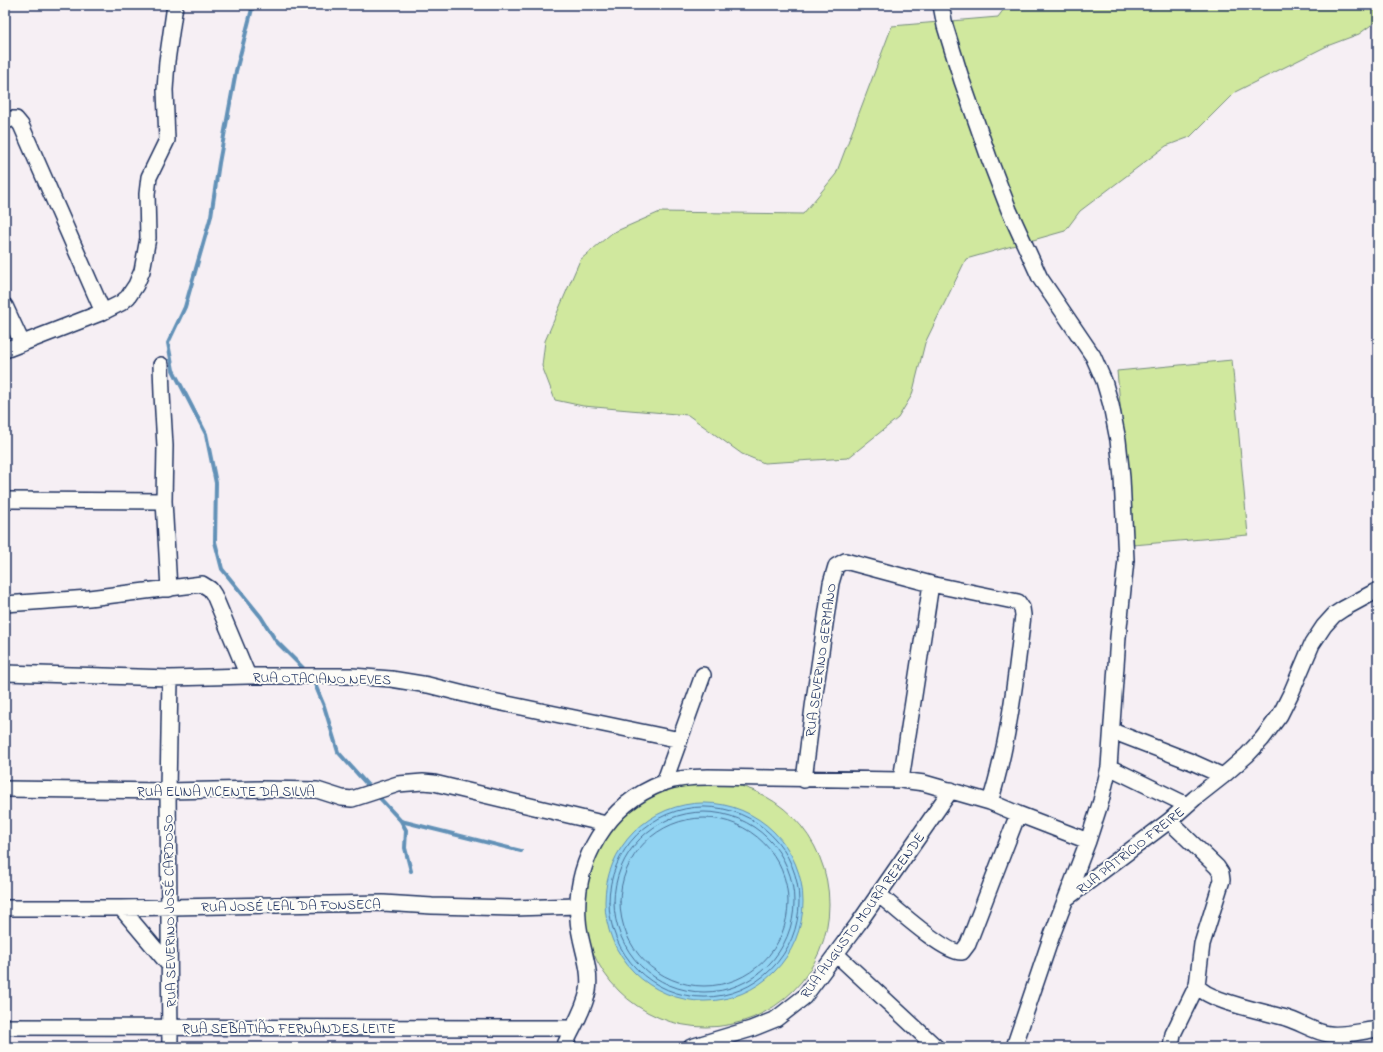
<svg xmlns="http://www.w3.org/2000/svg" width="1383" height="1052" font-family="'Indie Flower',sans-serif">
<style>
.green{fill:#d0e89e;stroke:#768c7e}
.water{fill:#91d3f2;stroke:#6291b7}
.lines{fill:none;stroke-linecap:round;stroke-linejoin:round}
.shore{stroke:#4a7199;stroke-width:1}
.stream{stroke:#6291b7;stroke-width:4}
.minor-casing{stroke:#1b2f5e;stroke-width:18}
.minor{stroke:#fdfcf7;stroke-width:15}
.labels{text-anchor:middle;stroke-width:4;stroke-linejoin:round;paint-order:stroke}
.street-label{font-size:14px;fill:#1b2f5e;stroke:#fdfcf7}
</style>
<rect width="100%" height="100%" fill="#f6eff4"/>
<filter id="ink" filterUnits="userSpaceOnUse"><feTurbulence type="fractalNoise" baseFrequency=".025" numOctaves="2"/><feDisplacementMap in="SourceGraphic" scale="8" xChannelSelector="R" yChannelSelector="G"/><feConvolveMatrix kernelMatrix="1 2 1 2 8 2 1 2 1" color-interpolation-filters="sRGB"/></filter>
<g filter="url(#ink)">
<path class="green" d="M 1007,5 L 1378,5 L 1378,20 L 1359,34 L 1327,46 L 1235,92 L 1190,137 L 1166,146 L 1080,211 L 1065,231 L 966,259 L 925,343 L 912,395 L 898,418 L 848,458 L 764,463 L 742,454 L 688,415 L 583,406 L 555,400 L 542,366 L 545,341 L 580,260 L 612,233 L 660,212 L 803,214 L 836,174 L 892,26 L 998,17 Z
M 1232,360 L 1248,535 L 1133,545 L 1117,371 Z
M583 904a123 123 0 1 1 246 0a123 123 0 1 1-246 0Z"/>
<path class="water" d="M605 902a99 99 0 1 1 198 0a99 99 0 1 1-198 0Z"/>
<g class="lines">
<path class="shore" d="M609 902a95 95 0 1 1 190 0a95 95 0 1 1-190 0Z
M614 902a90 90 0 1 1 180 0a90 90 0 1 1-180 0Z
M620 902a84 84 0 1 1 168 0a84 84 0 1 1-168 0Z"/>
<path class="stream" d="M 253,5 L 236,71 L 219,163 L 211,216 L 185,307 L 168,343 L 173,370 L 206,434 L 216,483 L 215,542 L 222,569 L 261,617 L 276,641 L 306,671
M 314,682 L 324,706 L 338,752 L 372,790
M 377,795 L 401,821 L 521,851
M 401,821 L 406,830 L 405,848 L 411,871"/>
<defs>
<path id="minor" d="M 941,5 L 945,26 L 962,81 L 989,158 L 1009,210 L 1040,278 L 1093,356 L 1104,381 L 1111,405 L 1118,440 L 1122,478 L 1126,560 L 1118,637 L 1109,767 L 1101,801 L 1088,841 L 1052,935 L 1014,1047
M 5,122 L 10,119 L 16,119 L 21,125 L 103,312
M 5,306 L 22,343
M 5,350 L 103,312 L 121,303 L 128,297 L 136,285 L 142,271 L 148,238 L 147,194 L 149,177 L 167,140 L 165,90 L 167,61 L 175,5
M 161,365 L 162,394 L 165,446 L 164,501 L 169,589
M 8,500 L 164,501
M 5,604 L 89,598 L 202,584 L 210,589 L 214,595 L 248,676
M 5,673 L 170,678 L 248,676 L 352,676 L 391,679 L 428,685 L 488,700 L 680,740
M 170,678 L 168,791 L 170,1047
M 1112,731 L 1192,762 L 1223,776
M 1109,767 L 1187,805
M 804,780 L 813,707 L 831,583 L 836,566 L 845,561 L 931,584 L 1018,602 L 1022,608 L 1023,615 C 1016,677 1009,742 990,802
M 901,780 L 931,584
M 664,783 L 703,675
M 5,789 L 168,791 L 260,789 L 317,790 L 342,798 L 352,799 L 398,784 L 423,782 L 434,783 L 606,824
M 1169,821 L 1217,867 L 1221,873 L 1222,880 L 1202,944 L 1197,985 C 1205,1001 1267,1012 1286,1018 C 1300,1022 1314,1032 1329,1034 C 1344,1036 1362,1031 1378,1029
M 878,894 C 892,905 946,955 962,952 L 968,944 L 1018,814
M 1067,898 L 1169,821 L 1195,798 L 1223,776 L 1247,755 L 1262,739 L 1280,715 L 1292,691 L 1312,644 L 1324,626 L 1334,615 L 1343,609 L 1378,590
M 5,908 L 121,908 L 383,903 L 432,906 L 514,908 L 577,906
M 121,908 L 169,965
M 836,954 L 936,1047
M 5,1027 L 573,1028
M 564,1047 C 572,1028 584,1011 588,991 C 592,967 579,943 578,919 C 574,861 607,804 663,783 C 677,778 693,777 708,777 L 901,780 L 924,783 L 990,802 L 1018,814 L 1088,841
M 691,1047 L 751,1029 L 776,1019 L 804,997 L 858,924 L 951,790
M 1171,1047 L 1173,1034 L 1197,985"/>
</defs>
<use href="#minor" class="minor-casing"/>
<use href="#minor" class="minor"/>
</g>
</g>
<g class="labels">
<g class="street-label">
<text transform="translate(820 660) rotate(-82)" y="5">RUA SEVERINO GERMANO</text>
<text transform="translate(322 678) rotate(1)" y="5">RUA OTACIANO NEVES</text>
<text x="226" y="796">RUA ELINA VICENTE DA SILVA</text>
<text transform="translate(1130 850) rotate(-38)" y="5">RUA PATRÍCIO FREIRE</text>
<text transform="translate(291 905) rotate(-1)" y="5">RUA JOSÉ LEAL DA FONSECA</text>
<text transform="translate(169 911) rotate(-91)" y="5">RUA SEVERINO JOSÉ CARDOSO</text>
<text transform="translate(862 915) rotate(-54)" y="5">RUA AUGUSTO MOURA REZENDE</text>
<text x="289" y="1033">RUA SEBATIÃO FERNANDES LEITE</text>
</g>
</g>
<rect width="1383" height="1052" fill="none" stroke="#fdfcf7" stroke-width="20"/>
<rect x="10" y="10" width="1363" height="1032" fill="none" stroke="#1b2f5e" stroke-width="1.5" filter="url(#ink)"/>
</svg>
